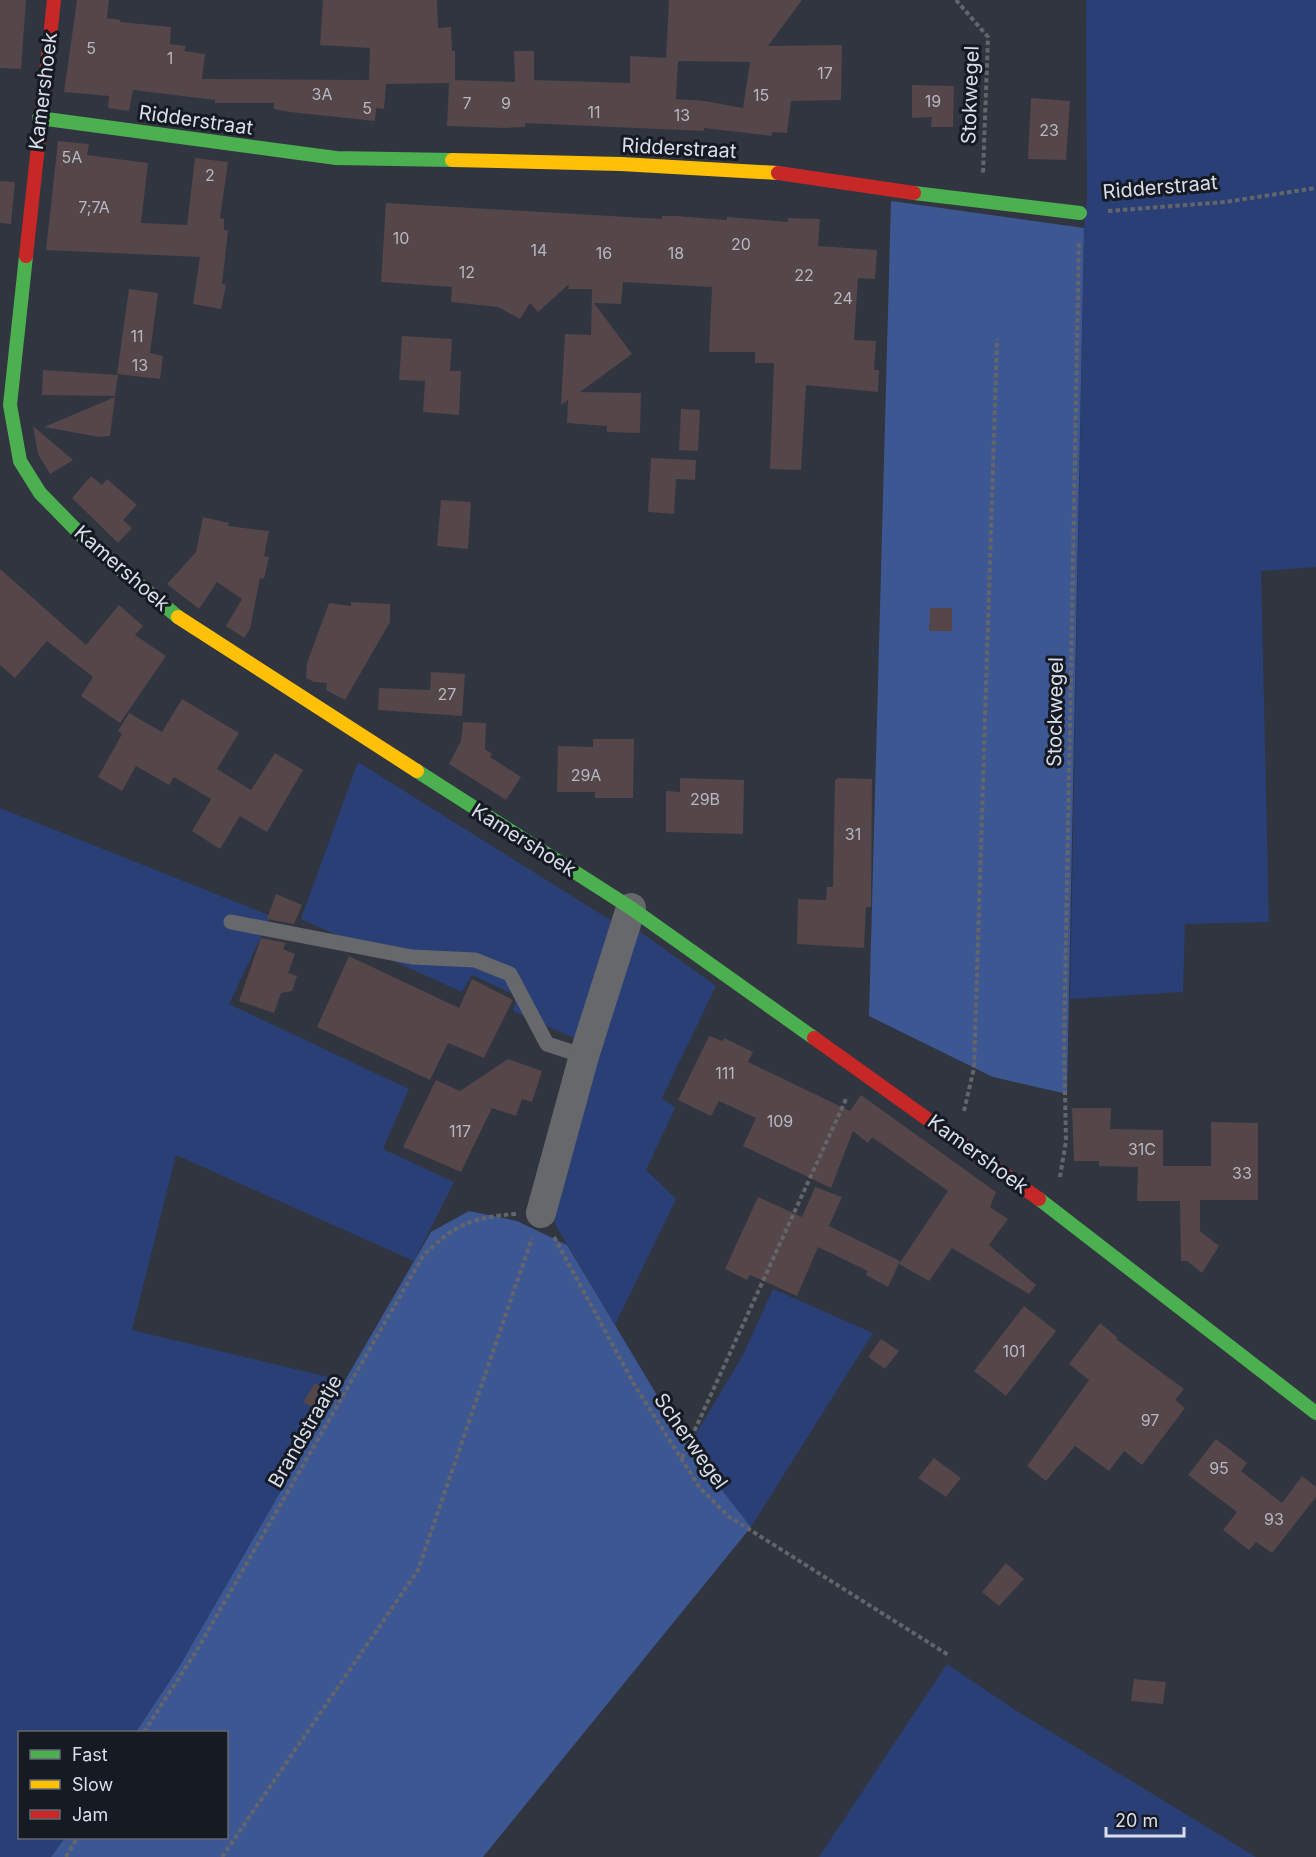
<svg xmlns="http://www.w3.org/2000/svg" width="1316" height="1857" font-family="Inter,sans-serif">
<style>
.green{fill:#293f76}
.forest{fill:#3d5793}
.building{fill:#544649;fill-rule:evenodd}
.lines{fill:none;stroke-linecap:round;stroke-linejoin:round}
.path{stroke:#63656a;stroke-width:4;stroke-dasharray:4.5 3;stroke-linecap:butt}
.lane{stroke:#66686c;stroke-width:15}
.street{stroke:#66686c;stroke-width:30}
.fast{stroke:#4caf50;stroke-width:14}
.slow{stroke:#ffc107;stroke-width:14}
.jam{stroke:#c62828;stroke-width:14}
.labels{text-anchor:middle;stroke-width:6;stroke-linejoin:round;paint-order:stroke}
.number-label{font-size:16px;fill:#b7b8c2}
.street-label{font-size:20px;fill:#d8deea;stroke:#161a23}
</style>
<rect width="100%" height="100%" fill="#30353f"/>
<path class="green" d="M 1086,0 L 1316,0 L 1316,567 L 1261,571 L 1269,922 L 1185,924 L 1183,992 L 1070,999 L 1084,228 L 1087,199 Z
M 358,762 L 615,923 L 576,1039 L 513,1011 L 517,996 L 472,975 L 462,992 L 301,919 Z
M 0,808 L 271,916 L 229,1004 L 409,1089 L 383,1149 L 454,1182 L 414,1261 L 176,1155 L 132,1330 L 345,1381 L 179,1667 L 136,1732 L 20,1732 L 20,1838 L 65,1838 L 51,1857 L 0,1857 Z
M 635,928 L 716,986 L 662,1098 L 675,1108 L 646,1170 L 676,1199 L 615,1325 L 555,1224 L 553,1204 Z
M 773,1289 L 873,1333 L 751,1527 L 688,1447 L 743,1355 Z
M 947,1664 L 1020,1713 L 1256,1857 L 819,1857 Z"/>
<path class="forest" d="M 891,201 L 1084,228 L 1067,1094 L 993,1077 L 869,1016 Z
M 469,1211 L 517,1221 L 567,1245 L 688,1447 L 751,1527 L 483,1857 L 51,1857 L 65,1838 L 226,1838 L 226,1732 L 136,1732 L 179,1667 L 431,1232 Z"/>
<path class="building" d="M 0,0 L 26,0 L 21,69 L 0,68 Z
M 77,0 L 109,0 L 107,18 L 120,20 L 120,22 L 171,27 L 170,44 L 186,46 L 184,51 L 205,54 L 202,79 L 369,80 L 370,48 L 320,45 L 323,0 L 437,0 L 438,28 L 451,27 L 452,51 L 455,51 L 455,80 L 515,82 L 514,51 L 534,51 L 534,80 L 630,83 L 630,56 L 666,58 L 669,0 L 802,0 L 768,46 L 842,45 L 841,100 L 791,101 L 787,133 L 772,132 L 772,136 L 704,128 L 704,131 L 525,123 L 525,127 L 504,128 L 447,126 L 449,83 L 386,84 L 384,109 L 376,108 L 375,121 L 290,112 L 274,109 L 274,103 L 215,103 L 215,100 L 133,90 L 129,111 L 108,108 L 109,96 L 64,92 ZM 678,61 L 750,62 L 743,108 L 705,101 L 676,99 Z
M 912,85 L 954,86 L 953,127 L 931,127 L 932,117 L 912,118 Z
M 1031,98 L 1070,101 L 1066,160 L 1028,159 Z
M 58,141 L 89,144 L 87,155 L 148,163 L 141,223 L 187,225 L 195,158 L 228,162 L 220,218 L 224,219 L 224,230 L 228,231 L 222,284 L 226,285 L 221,309 L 193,304 L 200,257 L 46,250 Z
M 0,181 L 15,182 L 11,224 L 0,223 Z
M 386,203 L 662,219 L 662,216 L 676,216 L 727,220 L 727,217 L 788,222 L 788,218 L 820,219 L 818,246 L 877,250 L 875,279 L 858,278 L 854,340 L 876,341 L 874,370 L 879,370 L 878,392 L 806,385 L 801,470 L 770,469 L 774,363 L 755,363 L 755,352 L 709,352 L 712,287 L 623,282 L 621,304 L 594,303 L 632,354 L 580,392 L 641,393 L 640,433 L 607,432 L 607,426 L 567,423 L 568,400 L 561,405 L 565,334 L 591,335 L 592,289 L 568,289 L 569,284 L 538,312 L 530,303 L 520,319 L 498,307 L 451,302 L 452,287 L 381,282 Z
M 129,289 L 158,293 L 150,353 L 163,356 L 160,379 L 117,374 Z
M 402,336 L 452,339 L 450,371 L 461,371 L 459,415 L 423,412 L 425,381 L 399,380 Z
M 43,370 L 118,375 L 115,396 L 42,395 Z
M 115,397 L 110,436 L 99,437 L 44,427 Z
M 681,409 L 700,410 L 698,451 L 679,450 Z
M 33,426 L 73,460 L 50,474 L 38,454 Z
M 651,458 L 696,460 L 695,480 L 676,479 L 674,514 L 648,512 Z
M 91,476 L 102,485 L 107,479 L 137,505 L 123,520 L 132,528 L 118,543 L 72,498 Z
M 441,500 L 471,502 L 468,549 L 437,546 Z
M 203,517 L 229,523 L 228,526 L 269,531 L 264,556 L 269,557 L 264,579 L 260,578 L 250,629 L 244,638 L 226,626 L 242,599 L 217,582 L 199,609 L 167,584 L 196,552 Z
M 0,569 L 86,645 L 119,605 L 143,626 L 135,635 L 166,656 L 120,723 L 81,696 L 93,677 L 47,641 L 15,678 L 0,665 Z
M 351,602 L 390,604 L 390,622 L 345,700 L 326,690 L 327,683 L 314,682 L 306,678 L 307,663 L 329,603 L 351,606 Z
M 930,608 L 952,608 L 952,631 L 929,631 Z
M 431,672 L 465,674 L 462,716 L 378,710 L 379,688 L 430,690 Z
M 182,699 L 239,733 L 217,769 L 251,790 L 275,753 L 303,770 L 267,832 L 240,816 L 220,849 L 192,831 L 211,799 L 174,777 L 169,785 L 136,766 L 122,791 L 98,777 L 122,734 L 118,731 L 129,713 L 162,732 Z
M 463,722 L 486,723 L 485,749 L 492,754 L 490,757 L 521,777 L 506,800 L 449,764 L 461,741 Z
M 593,739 L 634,739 L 633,798 L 595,798 L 595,792 L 557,792 L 558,746 L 593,747 Z
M 680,778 L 744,780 L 743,834 L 666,832 L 666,791 L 680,792 Z
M 839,778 L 872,779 L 871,907 L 866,907 L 864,948 L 797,944 L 798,899 L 826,900 L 827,887 L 833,887 L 835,780 Z
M 276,894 L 302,905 L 294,924 L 267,919 Z
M 261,938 L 286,943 L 283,949 L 295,954 L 288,973 L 297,976 L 292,991 L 281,993 L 274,1013 L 239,1001 Z
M 349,956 L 459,1008 L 472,979 L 513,1000 L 484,1058 L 448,1043 L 430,1080 L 317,1027 Z
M 709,1036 L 723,1041 L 724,1038 L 753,1052 L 748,1062 L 850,1111 L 861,1095 L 996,1192 L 990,1207 L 1008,1219 L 989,1245 L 1036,1285 L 1029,1294 L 952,1248 L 929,1281 L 899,1264 L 948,1191 L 872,1137 L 868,1143 L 853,1131 L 831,1188 L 743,1146 L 756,1118 L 719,1101 L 711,1116 L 678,1100 Z
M 508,1059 L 542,1071 L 532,1102 L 522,1099 L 516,1116 L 492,1108 L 461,1172 L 403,1147 L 436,1080 L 460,1091 Z
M 1072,1108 L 1111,1108 L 1110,1129 L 1163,1130 L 1163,1166 L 1211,1166 L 1211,1122 L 1258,1123 L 1258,1200 L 1200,1200 L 1200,1231 L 1219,1246 L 1202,1273 L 1187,1261 L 1181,1261 L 1180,1201 L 1137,1201 L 1138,1167 L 1099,1166 L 1099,1161 L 1074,1161 Z
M 815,1187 L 842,1197 L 829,1226 L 900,1261 L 888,1287 L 866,1275 L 868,1271 L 818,1247 L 797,1296 L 750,1275 L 747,1280 L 725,1269 L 758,1197 L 802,1217 Z
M 1024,1306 L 1056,1331 L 1006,1396 L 974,1371 Z
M 1100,1323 L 1118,1338 L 1116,1339 L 1184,1389 L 1175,1400 L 1185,1408 L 1142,1465 L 1124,1451 L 1109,1471 L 1075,1446 L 1046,1481 L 1027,1466 L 1089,1380 L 1069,1364 Z
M 881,1339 L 899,1351 L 885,1369 L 868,1357 Z
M 315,1383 L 332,1393 L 320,1412 L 303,1402 Z
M 1216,1439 L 1247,1463 L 1241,1471 L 1282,1503 L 1302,1476 L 1316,1487 L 1316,1497 L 1272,1553 L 1256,1542 L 1249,1550 L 1223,1530 L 1237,1512 L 1188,1475 Z
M 934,1458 L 961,1478 L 946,1497 L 918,1478 Z
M 1006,1563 L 1024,1579 L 999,1606 L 982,1592 Z
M 1134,1679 L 1166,1682 L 1163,1704 L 1131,1701 Z"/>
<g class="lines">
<path class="path" d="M 956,0 L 988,37 L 983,173
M 1108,211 L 1225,202 L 1316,188
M 964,1111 L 974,1068 L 997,339
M 1060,1177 L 1066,1141 L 1064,1045 L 1079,240
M 554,1237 L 635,1386 L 700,1488 L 728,1516 L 950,1656
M 682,1458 L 847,1097
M 144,1732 L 197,1650 L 423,1256 C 453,1225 473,1217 516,1214
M 66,1857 L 77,1838
M 222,1857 L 418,1570 L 532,1238"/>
<path class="lane" d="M 231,922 L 412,957 L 475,960 L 510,974 L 547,1044 L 584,1056"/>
<path class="street" d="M 541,1213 L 584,1056 L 631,908"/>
<path class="fast" d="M 39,118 L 336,158 L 452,160
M 914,193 L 1080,213
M 26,256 L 10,405 L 20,461 L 40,493 L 89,543 L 178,617
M 417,771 L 631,908 L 814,1038
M 1039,1199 L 1316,1413"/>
<path class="slow" d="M 452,160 L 621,164 L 778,173
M 178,617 L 417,771"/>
<path class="jam" d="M 778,173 L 914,193
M 26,256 L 54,0
M 814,1038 L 1039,1199"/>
</g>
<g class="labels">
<g class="number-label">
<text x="91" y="54">5</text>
<text x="170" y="64">1</text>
<text x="825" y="79">17</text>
<text x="322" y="100">3A</text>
<text x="761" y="101">15</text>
<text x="933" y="107">19</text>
<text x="467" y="109">7</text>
<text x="506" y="109">9</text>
<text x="367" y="114">5</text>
<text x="594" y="118">11</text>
<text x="682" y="121">13</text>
<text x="1049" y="136">23</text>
<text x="72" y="163">5A</text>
<text x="210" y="181">2</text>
<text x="94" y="213">7;7A</text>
<text x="401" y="244">10</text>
<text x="741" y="250">20</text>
<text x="539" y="256">14</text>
<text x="604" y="259">16</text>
<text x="676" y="259">18</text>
<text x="467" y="278">12</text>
<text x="804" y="281">22</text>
<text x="843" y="304">24</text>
<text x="137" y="342">11</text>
<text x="140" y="371">13</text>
<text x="447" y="700">27</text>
<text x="586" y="781">29A</text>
<text x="705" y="805">29B</text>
<text x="853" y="840">31</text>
<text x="725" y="1079">111</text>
<text x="780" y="1127">109</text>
<text x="460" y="1137">117</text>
<text x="1142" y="1155">31C</text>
<text x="1242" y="1179">33</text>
<text x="1014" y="1357">101</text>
<text x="1150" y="1426">97</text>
<text x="1219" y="1474">95</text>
<text x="1274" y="1525">93</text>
</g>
<g class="street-label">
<text transform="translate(43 91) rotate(-83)" y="7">Kamershoek</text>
<text transform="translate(970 95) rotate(-88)" y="7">Stokwegel</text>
<text transform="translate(196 120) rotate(8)" y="7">Ridderstraat</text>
<text transform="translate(679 148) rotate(3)" y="7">Ridderstraat</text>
<text transform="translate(1160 187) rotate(-5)" y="7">Ridderstraat</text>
<text transform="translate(122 568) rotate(41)" y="7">Kamershoek</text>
<text transform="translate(1055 712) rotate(-89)" y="7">Stockwegel</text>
<text transform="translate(524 840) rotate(32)" y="7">Kamershoek</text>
<text transform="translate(978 1154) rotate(36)" y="7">Kamershoek</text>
<text transform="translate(305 1431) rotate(-60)" y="7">Brandstraatje</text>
<text transform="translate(691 1441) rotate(55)" y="7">Scherwegel</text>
</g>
</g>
<rect x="18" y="1731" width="210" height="108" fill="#161a23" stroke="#646873" stroke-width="1.5"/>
<rect x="30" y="1750" width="30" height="9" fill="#4caf50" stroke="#646873" stroke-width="1.5"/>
<text x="72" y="1761" font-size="18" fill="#d8deea">Fast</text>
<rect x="30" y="1780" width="30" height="9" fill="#ffc107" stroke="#646873" stroke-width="1.5"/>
<text x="72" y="1791" font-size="18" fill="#d8deea">Slow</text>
<rect x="30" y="1810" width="30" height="9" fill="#c62828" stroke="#646873" stroke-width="1.5"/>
<text x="72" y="1821" font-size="18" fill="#d8deea">Jam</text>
<path d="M1106 1827v9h78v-9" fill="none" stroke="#d8deea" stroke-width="3"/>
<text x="1115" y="1827" font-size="18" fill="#d8deea" stroke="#161a23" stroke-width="4.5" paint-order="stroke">20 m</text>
</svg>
